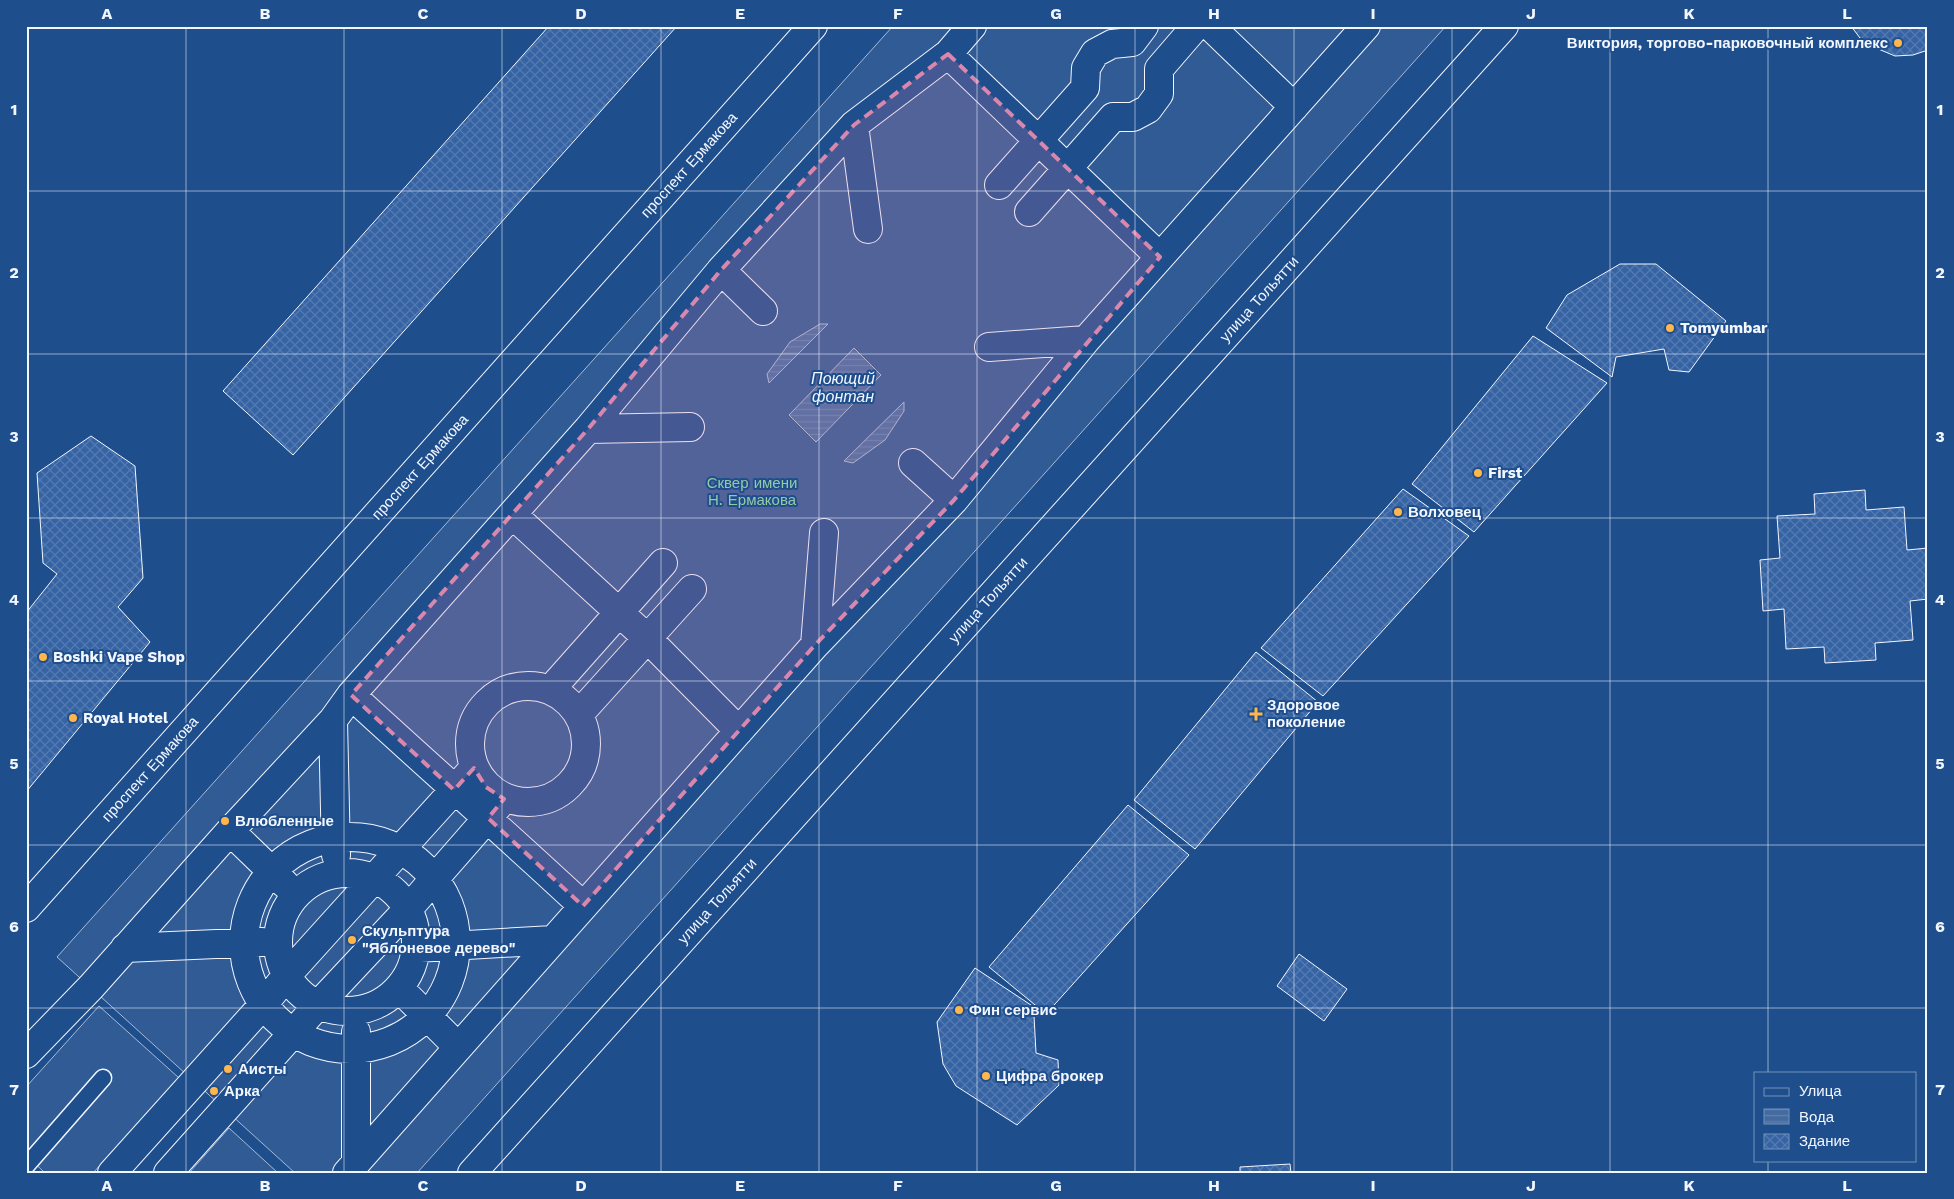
<svg xmlns="http://www.w3.org/2000/svg" width="1954" height="1199" font-family="'Work Sans',sans-serif">
<style>
.built{fill:#305b95;stroke:#a8bbd7}
.water{fill:url(#water-rules);stroke:#a8bbd7}
.building{fill:url(#building-cross-hatch);stroke:#f2f6ff}
.lines{fill:none;stroke-linecap:round;stroke-linejoin:round}
.lane-casing{stroke:#f2f6ff;stroke-width:19}
.street-casing{stroke:#f2f6ff;stroke-width:30}
.secondary-casing{stroke:#f2f6ff;stroke-width:30}
.lane{stroke:#1f4e8c;stroke-width:16}
.street{stroke:#1f4e8c;stroke-width:28}
.secondary{stroke:#1f4e8c;stroke-width:28}
.marked{fill:#da87ad;fill-opacity:0.2;stroke:#da87ad;stroke-width:4;stroke-dasharray:10 6;stroke-linejoin:round}
.grid{fill:none;stroke:#f2f6ff;stroke-width:1;stroke-opacity:0.55}
.poi-dot{fill:#ffb74d;stroke:#1f4e8c;stroke-width:2}
.labels{text-anchor:middle;stroke-width:4;stroke-linejoin:round;paint-order:stroke}
.poi-label{font-size:15px;font-weight:bold;fill:#f2f6ff;stroke:#1f4e8c;text-anchor:start}
.street-label{font-size:15px;fill:#f2f6ff;stroke:#1f4e8c}
.park-label{font-size:15px;fill:#97c8a6;stroke:#1f4e8c}
.water-label{font-size:16px;font-style:italic;fill:#f2f6ff;stroke:#1f4e8c}
.neatline{fill:none;stroke:#f2f6ff;stroke-width:2}
.grid-label{font-size:16px;text-anchor:middle;font-weight:bold;fill:#f2f6ff}
</style>
<defs>
<pattern id="water-rules" width="6" height="5" patternUnits="userSpaceOnUse" patternTransform="scale(1.25)"><rect width="6" height="5" fill="#446ba0"/><path d="M0 2.5h6" fill="none" stroke="#5f81ae"/></pattern>
<pattern id="building-cross-hatch" width="8" height="8" patternUnits="userSpaceOnUse" patternTransform="scale(1.25)"><rect width="8" height="8" fill="#3563a3"/><path d="M0 0l8 8M0 8l8-8" fill="none" stroke="#537ab1"/></pattern>
</defs>
<rect width="100%" height="100%" fill="#1f4e8c"/>
<path class="built" d="M 893,26 L 1446,26 L 417,1173 L 295,1173 L 57,957 Z
M 99,1006 L 179,1078 L 93,1173 L 45,1173 L 26,1155 L 26,1087 Z
M 229,1128 L 278,1173 L 189,1173 Z"/>
<path class="water" d="M 820,324 L 828,324 L 769,383 L 767,374 L 790,342 Z
M 854,348 L 881,375 L 816,442 L 789,415 Z
M 904,402 L 904,411 L 885,440 L 853,463 L 844,461 Z"/>
<path class="building" d="M 549,26 L 677,26 L 293,455 L 223,391 Z
M 1851,26 L 1928,26 L 1928,50 L 1913,55 L 1895,56 L 1876,48 L 1860,38 Z
M 1620,264 L 1656,264 L 1726,321 L 1689,372 L 1669,370 L 1664,349 L 1616,357 L 1612,377 L 1546,328 L 1567,295 Z
M 1533,336 L 1607,383 L 1474,532 L 1412,484 Z
M 91,436 L 135,466 L 143,578 L 118,607 L 150,642 L 26,792 L 26,613 L 57,574 L 43,563 L 37,473 Z
M 1403,489 L 1469,536 L 1323,696 L 1261,648 Z
M 1865,490 L 1866,510 L 1904,507 L 1907,550 L 1928,548 L 1928,599 L 1910,601 L 1913,640 L 1875,643 L 1876,660 L 1825,663 L 1824,647 L 1786,649 L 1784,609 L 1763,611 L 1760,560 L 1780,558 L 1777,516 L 1815,514 L 1814,494 Z
M 1256,652 L 1318,702 L 1195,849 L 1134,800 Z
M 1128,805 L 1189,855 L 1046,1014 L 989,967 Z
M 1299,954 L 1347,989 L 1324,1021 L 1277,986 Z
M 975,968 L 1046,1015 L 1034,1016 L 1036,1053 L 1058,1060 L 1059,1085 L 1017,1125 L 956,1086 L 943,1064 L 937,1022 Z
M 1290,1164 L 1291,1173 L 1240,1173 L 1240,1167 Z"/>
<g class="lines">
<defs>
<path id="lane" d="M 26,1166 L 103,1078"/>
<path id="street" d="M 1210,26 L 1294,107
M 948,54 L 1160,257
M 854,125 L 868,229
M 999,185 L 1085,88 L 1086,68 L 1095,53 L 1112,44 L 1132,42 L 1144,26
M 1029,212 L 1113,117 L 1133,117 L 1148,109 L 1159,94 L 1159,69 L 1196,26
M 721,270 L 763,311
M 989,347 L 1086,340
M 588,429 L 690,427
M 913,463 L 954,500
M 513,515 L 647,638 L 739,731
M 815,645 L 824,533
M470 744a58 58 0 1 1 116 0a58 58 0 1 1-116 0Z
M 552,688 L 663,563
M 351,695 C 428,766 507,835 583,906
M 580,713 L 692,589
M 333,720 L 336,855
M 230,831 L 285,884
M244 943a106 106 0 1 1 212 0a106 106 0 1 1-212 0Z
M278 942a69 69 0 1 1 138 0a69 69 0 1 1-138 0Z
M 125,948 L 262,942
M 416,948 L 553,940
M 399,988 L 458,1047
M 356,1032 L 356,1163
M 26,1054 L 91,987 L 230,831 L 333,720 L 351,695 L 588,429 L 721,270 L 854,125 L 948,54 L 972,26
M 112,1173 L 263,1005 L 287,975 L 474,768
M 168,1173 L 318,1005 L 408,909 L 504,799
M 347,1173 L 815,645 L 954,500 L 1086,340 L 1366,26"/>
<path id="secondary" d="M 26,908 L 813,26
M 472,1173 L 1504,26"/>
</defs>
<use href="#lane" class="lane-casing"/>
<use href="#street" class="street-casing"/>
<use href="#secondary" class="secondary-casing"/>
<use href="#lane" class="lane"/>
<use href="#street" class="street"/>
<use href="#secondary" class="secondary"/>
</g>
<path class="marked" d="M 948,54 L 1160,257 L 954,500 L 815,645 L 583,906 L 488,818 L 504,799 L 486,787 L 474,768 L 454,790 L 351,695 L 588,429 L 721,270 L 854,125 Z"/>
<path class="grid" d="M 186,26 L 186,1173M 344,26 L 344,1173M 502,26 L 502,1173M 661,26 L 661,1173M 819,26 L 819,1173M 977,26 L 977,1173M 1135,26 L 1135,1173M 1294,26 L 1294,1173M 1452,26 L 1452,1173M 1610,26 L 1610,1173M 1768,26 L 1768,1073M 26,191 L 1928,191M 26,354 L 1928,354M 26,518 L 1928,518M 26,681 L 1928,681M 26,845 L 1928,845M 26,1008 L 1928,1008M 1768,1160 L 1768,1173"/>
<g class="poi-dot">
<circle cx="1898" cy="43" r="5"/>
<circle cx="1670" cy="328" r="5"/>
<circle cx="1478" cy="473" r="5"/>
<circle cx="1398" cy="512" r="5"/>
<circle cx="43" cy="657" r="5"/>
<path d="M1253.5 706.5h5v5h5v5h-5v5h-5v-5h-5v-5h5z"/>
<circle cx="73" cy="718" r="5"/>
<circle cx="225" cy="821" r="5"/>
<circle cx="352" cy="940" r="5"/>
<circle cx="959" cy="1010" r="5"/>
<circle cx="228" cy="1069" r="5"/>
<circle cx="986" cy="1076" r="5"/>
<circle cx="214" cy="1091" r="5"/>
</g>
<g class="labels">
<g class="poi-label">
<text x="1888" y="48" text-anchor="end">Виктория, торгово-парковочный комплекс</text>
<text x="1680" y="333">Tomyumbar</text>
<text x="1488" y="478">First</text>
<text x="1408" y="517">Волховец</text>
<text x="53" y="662">Boshki Vape Shop</text>
<text x="1267" y="710">Здоровое<tspan x="1267" dy="17">поколение</tspan></text>
<text x="83" y="723">Royal Hotel</text>
<text x="235" y="826">Влюбленные</text>
<text x="362" y="936">Скульптура<tspan x="362" dy="17">"Яблоневое дерево"</tspan></text>
<text x="969" y="1015">Фин сервис</text>
<text x="238" y="1074">Аисты</text>
<text x="996" y="1081">Цифра брокер</text>
<text x="224" y="1096">Арка</text>
</g>
<g class="street-label">
<text transform="translate(689 165) rotate(-48)" y="5">проспект Ермакова</text>
<text transform="translate(1259 299) rotate(-48)" y="5">улица Тольятти</text>
<text transform="translate(420 467) rotate(-48)" y="5">проспект Ермакова</text>
<text transform="translate(988 600) rotate(-48)" y="5">улица Тольятти</text>
<text transform="translate(150 769) rotate(-48)" y="5">проспект Ермакова</text>
<text transform="translate(717 901) rotate(-48)" y="5">улица Тольятти</text>
</g>
<g class="park-label">
<text x="752" y="488">Сквер имени<tspan x="752" dy="17">Н. Ермакова</tspan></text>
</g>
<g class="water-label">
<text x="843" y="384">Поющий<tspan x="843" dy="18">фонтан</tspan></text>
</g>
</g>
<rect width="1954" height="1199" fill="none" stroke="#1f4e8c" stroke-width="55"/>
<rect x="1754" y="1072" width="162" height="90" fill="#1f4e8c" stroke="#7391ba"/>
<rect x="1764" y="1088" width="25" height="8" fill="#1f4e8c" stroke="#7391ba"/>
<text x="1799" y="1096" font-size="15" fill="#f2f6ff">Улица</text>
<rect x="1764" y="1109" width="25" height="15" fill="url(#water-rules)" stroke="#7391ba"/>
<text x="1799" y="1122" font-size="15" fill="#f2f6ff">Вода</text>
<rect x="1764" y="1134" width="25" height="15" fill="url(#building-cross-hatch)" stroke="#7391ba"/>
<text x="1799" y="1146" font-size="15" fill="#f2f6ff">Здание</text>
<rect x="28" y="28" width="1898" height="1144" class="neatline"/>
<g class="grid-label">
<text x="107" y="19">A</text>
<text x="265" y="19">B</text>
<text x="423" y="19">C</text>
<text x="581" y="19">D</text>
<text x="740" y="19">E</text>
<text x="898" y="19">F</text>
<text x="1056" y="19">G</text>
<text x="1214" y="19">H</text>
<text x="1373" y="19">I</text>
<text x="1531" y="19">J</text>
<text x="1689" y="19">K</text>
<text x="1847" y="19">L</text>
<text x="14" y="115">1</text>
<text x="1940" y="115">1</text>
<text x="14" y="278">2</text>
<text x="1940" y="278">2</text>
<text x="14" y="442">3</text>
<text x="1940" y="442">3</text>
<text x="14" y="605">4</text>
<text x="1940" y="605">4</text>
<text x="14" y="769">5</text>
<text x="1940" y="769">5</text>
<text x="14" y="932">6</text>
<text x="1940" y="932">6</text>
<text x="14" y="1095">7</text>
<text x="1940" y="1095">7</text>
<text x="107" y="1191">A</text>
<text x="265" y="1191">B</text>
<text x="423" y="1191">C</text>
<text x="581" y="1191">D</text>
<text x="740" y="1191">E</text>
<text x="898" y="1191">F</text>
<text x="1056" y="1191">G</text>
<text x="1214" y="1191">H</text>
<text x="1373" y="1191">I</text>
<text x="1531" y="1191">J</text>
<text x="1689" y="1191">K</text>
<text x="1847" y="1191">L</text>
</g>
</svg>
